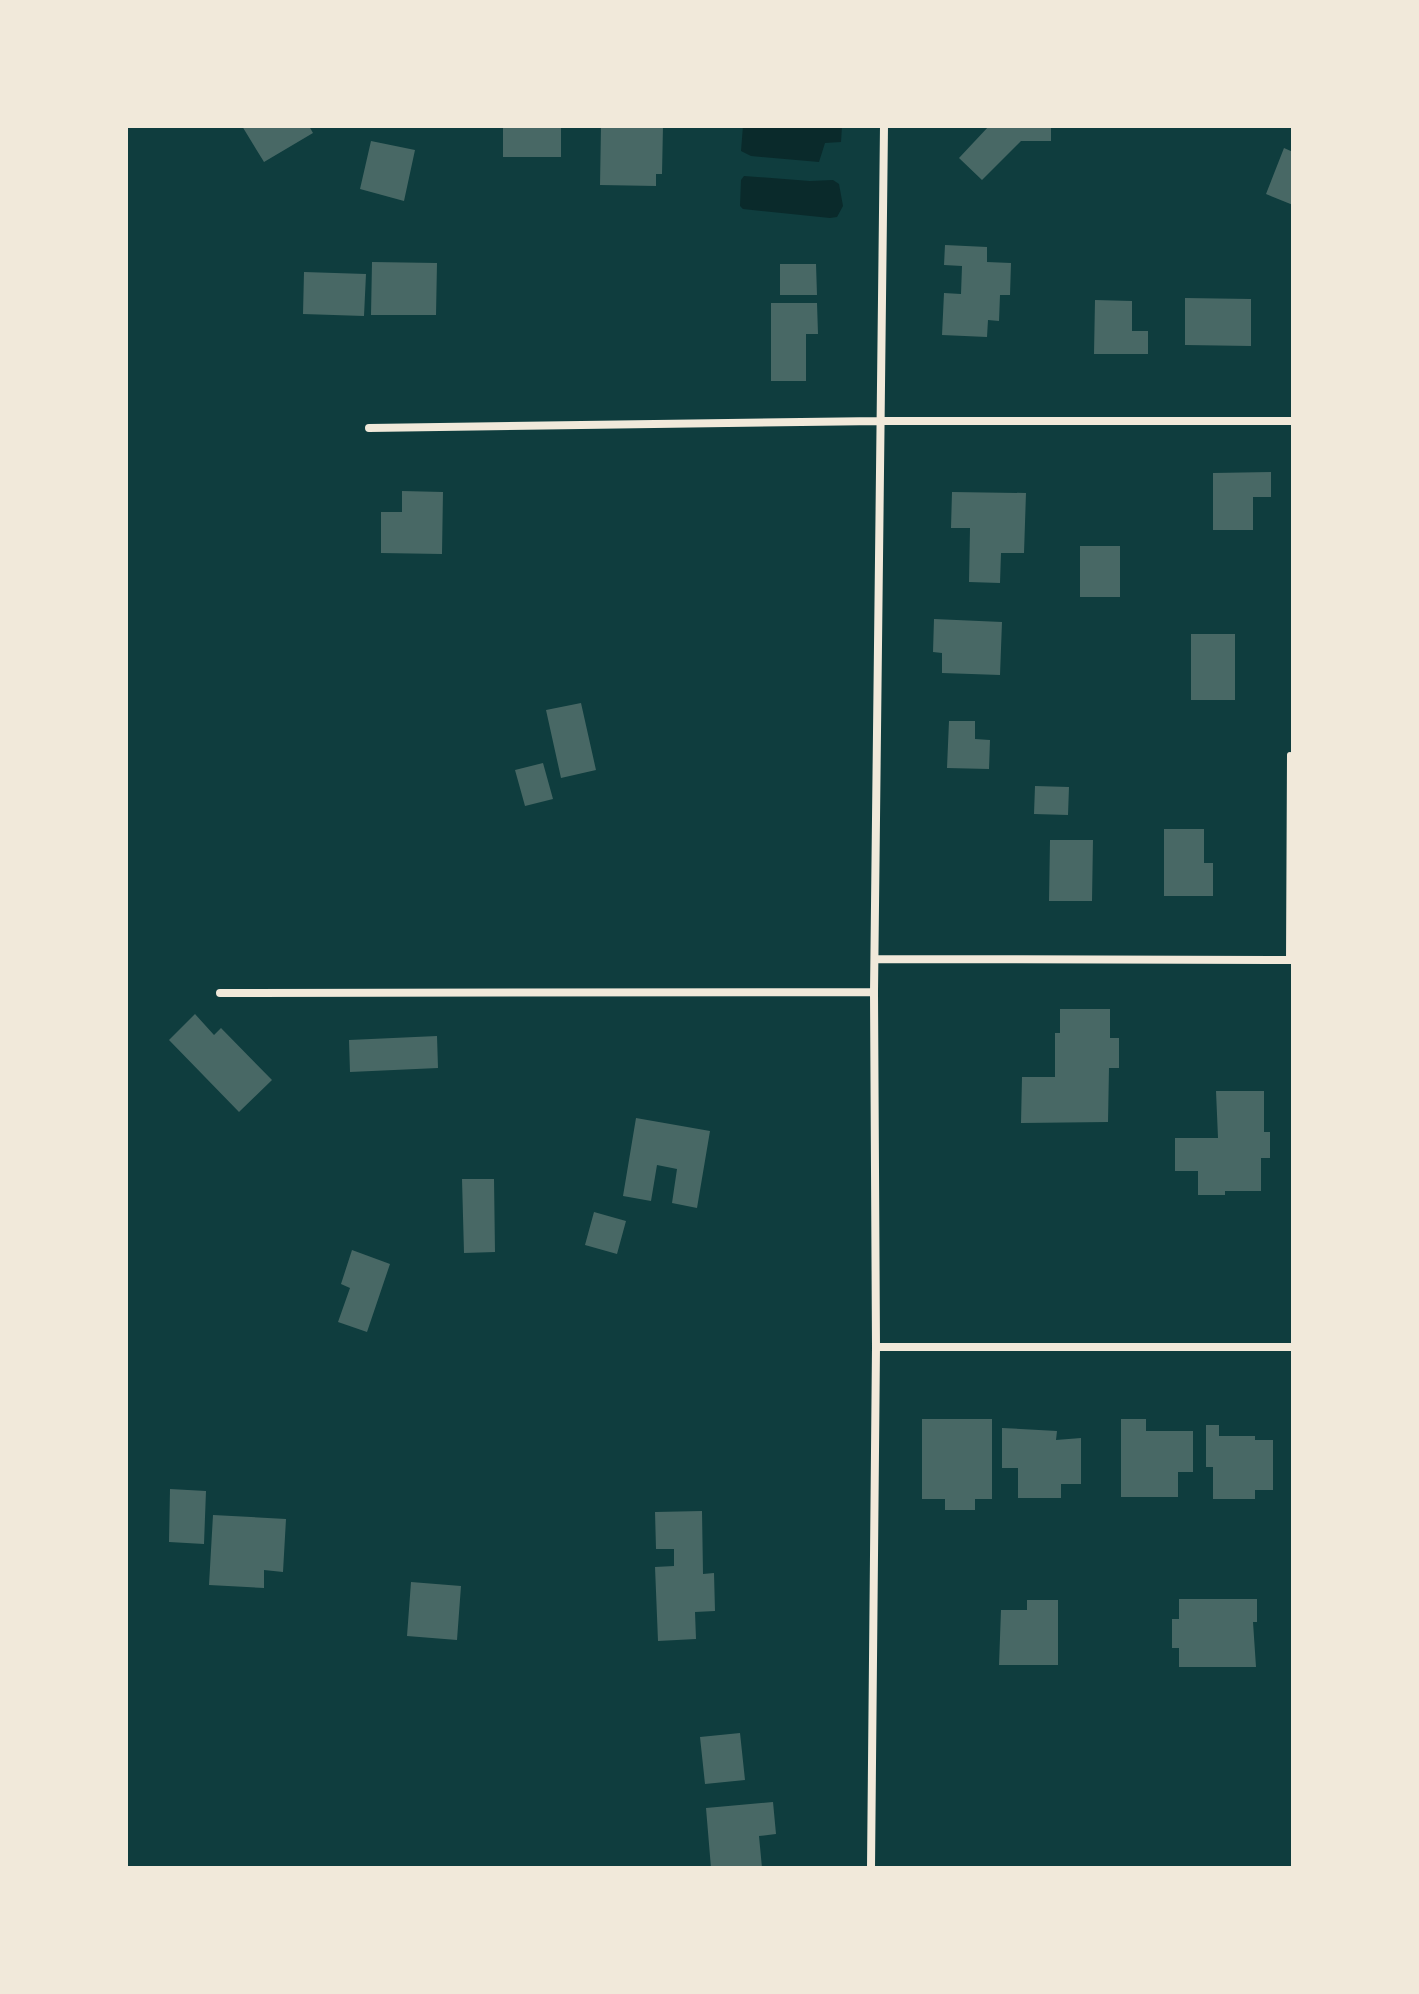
<svg xmlns="http://www.w3.org/2000/svg" width="1419" height="1994" font-family="'Open Sans',sans-serif">
<style>
.water{fill:#0a2a2b}
.building{fill:#486865}
.lines{fill:none;stroke-linecap:round;stroke-linejoin:round}
.service{stroke:#f1e9da;stroke-width:6}
.minor{stroke:#f1e9da;stroke-width:8}
</style>
<rect width="100%" height="100%" fill="#0f3d3e"/>
<path class="water" d="M 743,126 L 842,126 L 841,142 L 825,143 L 819,162 L 751,156 L 741,151 Z
M 744,176 L 810,181 L 833,180 L 839,184 L 843,206 L 837,217 L 830,218 L 743,209 L 740,206 L 741,180 Z"/>
<path class="building" d="M 242,126 L 309,126 L 313,133 L 264,162 Z
M 503,126 L 561,126 L 561,157 L 503,157 Z
M 601,126 L 663,126 L 662,174 L 656,174 L 656,186 L 600,185 Z
M 989,126 L 1051,126 L 1051,141 L 1021,141 L 982,180 L 959,158 Z
M 371,141 L 415,150 L 404,201 L 360,189 Z
M 1284,148 L 1293,152 L 1293,205 L 1266,194 Z
M 945,245 L 987,247 L 987,262 L 1011,263 L 1010,295 L 1000,295 L 999,321 L 988,320 L 987,337 L 942,335 L 944,293 L 961,294 L 962,266 L 944,265 Z
M 372,262 L 437,263 L 436,315 L 371,315 Z
M 780,264 L 816,264 L 817,295 L 780,295 Z
M 304,272 L 366,274 L 364,316 L 303,314 Z
M 1185,298 L 1251,299 L 1251,346 L 1185,345 Z
M 1095,300 L 1132,301 L 1132,331 L 1148,331 L 1148,354 L 1094,354 Z
M 771,303 L 817,303 L 818,334 L 806,334 L 806,381 L 771,381 Z
M 1271,472 L 1271,497 L 1253,497 L 1253,530 L 1213,530 L 1213,473 Z
M 402,491 L 443,492 L 442,554 L 381,553 L 381,512 L 402,512 Z
M 952,492 L 1026,493 L 1024,553 L 1001,553 L 1000,583 L 969,582 L 970,528 L 951,528 Z
M 1080,546 L 1120,546 L 1120,597 L 1080,597 Z
M 934,619 L 1002,622 L 1000,675 L 942,673 L 942,653 L 933,652 Z
M 1191,634 L 1235,634 L 1235,700 L 1191,700 Z
M 581,703 L 596,770 L 561,778 L 546,710 Z
M 949,721 L 975,721 L 975,739 L 990,740 L 989,769 L 947,768 Z
M 543,763 L 553,799 L 525,806 L 515,770 Z
M 1035,786 L 1069,787 L 1068,815 L 1034,814 Z
M 1164,829 L 1204,829 L 1204,863 L 1213,863 L 1213,896 L 1164,896 Z
M 1050,840 L 1093,840 L 1092,901 L 1049,901 Z
M 1060,1009 L 1110,1009 L 1110,1038 L 1119,1038 L 1119,1068 L 1109,1068 L 1108,1122 L 1021,1123 L 1022,1077 L 1055,1077 L 1055,1033 L 1060,1033 Z
M 195,1014 L 214,1035 L 221,1028 L 272,1080 L 239,1112 L 169,1040 Z
M 437,1036 L 438,1068 L 350,1072 L 349,1040 Z
M 1216,1091 L 1264,1091 L 1264,1132 L 1270,1132 L 1270,1158 L 1261,1158 L 1261,1191 L 1225,1191 L 1225,1195 L 1198,1195 L 1198,1171 L 1175,1171 L 1175,1138 L 1218,1138 Z
M 636,1118 L 710,1131 L 697,1208 L 672,1203 L 677,1169 L 657,1165 L 651,1201 L 623,1196 Z
M 462,1179 L 494,1179 L 495,1252 L 464,1253 Z
M 594,1212 L 626,1221 L 617,1254 L 585,1245 Z
M 352,1250 L 390,1264 L 367,1332 L 338,1322 L 350,1288 L 341,1284 Z
M 922,1419 L 992,1419 L 992,1499 L 975,1499 L 975,1510 L 945,1510 L 945,1499 L 922,1499 Z
M 1121,1419 L 1146,1419 L 1146,1431 L 1193,1431 L 1193,1472 L 1178,1472 L 1178,1497 L 1121,1497 Z
M 1206,1425 L 1219,1425 L 1219,1436 L 1255,1436 L 1255,1440 L 1273,1440 L 1273,1490 L 1255,1490 L 1255,1499 L 1213,1499 L 1213,1467 L 1206,1467 Z
M 1002,1428 L 1057,1431 L 1056,1440 L 1081,1438 L 1081,1484 L 1061,1484 L 1061,1498 L 1018,1498 L 1018,1468 L 1002,1468 Z
M 170,1489 L 206,1491 L 204,1544 L 169,1542 Z
M 702,1511 L 703,1574 L 714,1573 L 715,1611 L 695,1612 L 696,1639 L 658,1641 L 655,1567 L 674,1566 L 674,1549 L 656,1549 L 655,1512 Z
M 213,1515 L 286,1519 L 283,1572 L 264,1570 L 264,1588 L 209,1585 Z
M 411,1582 L 461,1586 L 457,1640 L 407,1636 Z
M 1179,1599 L 1257,1599 L 1257,1622 L 1253,1622 L 1256,1667 L 1179,1667 L 1179,1648 L 1172,1648 L 1172,1619 L 1179,1619 Z
M 1027,1600 L 1058,1600 L 1058,1665 L 999,1665 L 1001,1610 L 1027,1610 Z
M 740,1733 L 745,1780 L 705,1784 L 700,1737 Z
M 773,1802 L 776,1834 L 759,1836 L 762,1868 L 711,1868 L 706,1808 Z"/>
<g class="lines">
<path class="service" d="M 1289,960 L 1290,755"/>
<path class="minor" d="M 369,428 L 879,421 L 1293,421
M 875,959 L 1293,960
M 220,993 L 874,992
M 876,1347 L 1293,1347
M 871,1868 L 876,1347 L 874,992 L 884,126"/>
</g>
<rect width="1419" height="1994" fill="none" stroke="#f1e9da" stroke-width="256"/>
</svg>
